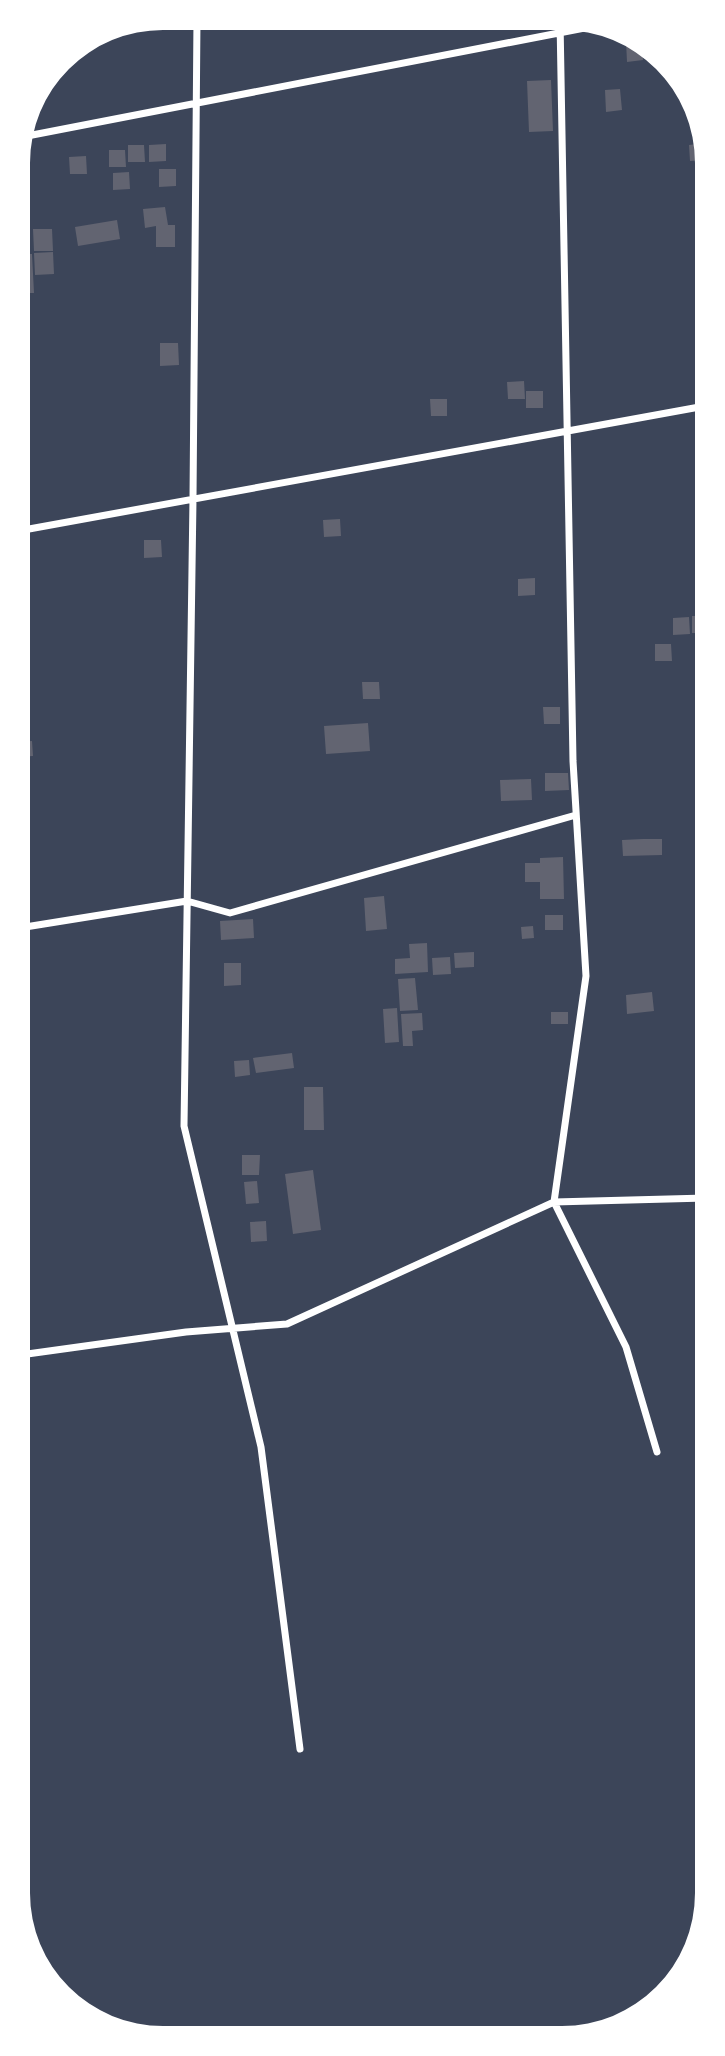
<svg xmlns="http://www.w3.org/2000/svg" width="725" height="2056" font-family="Quicksand,sans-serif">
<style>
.green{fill:#3c4559}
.building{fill:#626471}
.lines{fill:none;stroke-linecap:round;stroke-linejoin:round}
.minor{stroke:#fff;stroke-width:7}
</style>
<rect width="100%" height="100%" fill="#2d3142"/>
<path class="green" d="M 163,18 L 591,20 L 665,60 L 705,134 L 707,1902 L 672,1989 L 591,2036 L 134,2036 L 60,1996 L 20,1922 L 18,153 L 33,98 L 67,54 L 108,28 Z"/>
<path class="building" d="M 626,41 L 629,41 L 642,48 L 643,60 L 627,62 Z
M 663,59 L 665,60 L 675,79 L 665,80 Z
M 551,80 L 553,131 L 529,132 L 527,81 Z
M 620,89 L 622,110 L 606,112 L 605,90 Z
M 705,143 L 705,160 L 690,161 L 689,145 Z
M 166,144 L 166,161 L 149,162 L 149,145 Z
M 128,145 L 144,145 L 145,162 L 128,162 Z
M 109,150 L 125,150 L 126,167 L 109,167 Z
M 86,156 L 87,174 L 70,174 L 69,157 Z
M 159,169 L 176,169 L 176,186 L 159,187 Z
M 129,172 L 130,189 L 113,190 L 113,173 Z
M 165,207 L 168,225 L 175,225 L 175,247 L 156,247 L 156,226 L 145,228 L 143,209 Z
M 117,220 L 120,239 L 78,246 L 75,227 Z
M 33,229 L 52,229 L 53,251 L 34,251 Z
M 53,252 L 54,274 L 35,275 L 34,253 Z
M 18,254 L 32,254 L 34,293 L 18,293 Z
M 160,343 L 178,343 L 179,365 L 160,366 Z
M 524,381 L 525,399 L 508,399 L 507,382 Z
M 526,391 L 543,391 L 543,408 L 526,408 Z
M 430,399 L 447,399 L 447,416 L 431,416 Z
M 340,519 L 341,536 L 324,537 L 323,520 Z
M 144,540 L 161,540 L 162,557 L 144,558 Z
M 535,578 L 535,595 L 518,596 L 518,579 Z
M 692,616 L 705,616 L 705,633 L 692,633 Z
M 689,617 L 690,634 L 673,635 L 673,618 Z
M 655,644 L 671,644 L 672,661 L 655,661 Z
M 362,682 L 379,682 L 380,699 L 363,699 Z
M 543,707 L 560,707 L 560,724 L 544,724 Z
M 368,723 L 370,751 L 326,754 L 324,726 Z
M 32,741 L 33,756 L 19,757 L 19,742 Z
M 545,773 L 568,773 L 569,790 L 545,791 Z
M 531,779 L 532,800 L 501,801 L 500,780 Z
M 643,839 L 662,839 L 662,855 L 623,856 L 622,840 Z
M 563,857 L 564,899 L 540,899 L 540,882 L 525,882 L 525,863 L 540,863 L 540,858 Z
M 384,896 L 387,929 L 366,931 L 364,898 Z
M 545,915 L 563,915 L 563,930 L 545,930 Z
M 253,919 L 254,938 L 221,940 L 220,921 Z
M 533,926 L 534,938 L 522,939 L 521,927 Z
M 427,943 L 428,972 L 395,974 L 395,959 L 410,958 L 409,944 Z
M 474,952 L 474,967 L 455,968 L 454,953 Z
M 450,957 L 451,974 L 433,975 L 432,958 Z
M 224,963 L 241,963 L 241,985 L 224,986 Z
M 415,978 L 418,1010 L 400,1011 L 398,979 Z
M 652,992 L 654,1011 L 627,1014 L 626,995 Z
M 397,1008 L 399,1042 L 385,1043 L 383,1009 Z
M 551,1012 L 568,1012 L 568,1024 L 551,1024 Z
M 422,1013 L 423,1030 L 412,1031 L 413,1046 L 403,1046 L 401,1014 Z
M 292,1053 L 294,1068 L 256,1073 L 253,1058 Z
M 249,1060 L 250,1075 L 235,1077 L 234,1061 Z
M 304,1087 L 323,1087 L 324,1130 L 304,1130 Z
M 242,1155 L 260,1155 L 259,1175 L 242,1175 Z
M 313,1170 L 321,1230 L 293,1234 L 285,1174 Z
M 257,1181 L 259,1203 L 246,1204 L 244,1182 Z
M 266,1221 L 267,1241 L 251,1242 L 250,1222 Z"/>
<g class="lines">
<path class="minor" d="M 197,18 L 193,499 L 184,1126 L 261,1447 L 300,1749
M 560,20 L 573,761 L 586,976 L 554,1202 L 626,1347 L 657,1452
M 22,137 L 600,25
M 18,531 L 705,406
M 19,928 L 187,901 L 230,913 L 576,815
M 20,1355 L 186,1332 L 287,1324 L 554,1202 L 706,1198"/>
</g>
<path d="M0 0H725V2056H0ZM163 30H562A133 133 0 0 1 695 163V1893A133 133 0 0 1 562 2026H163A133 133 0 0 1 30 1893V163A133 133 0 0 1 163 30Z" fill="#fff" fill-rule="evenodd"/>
</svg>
